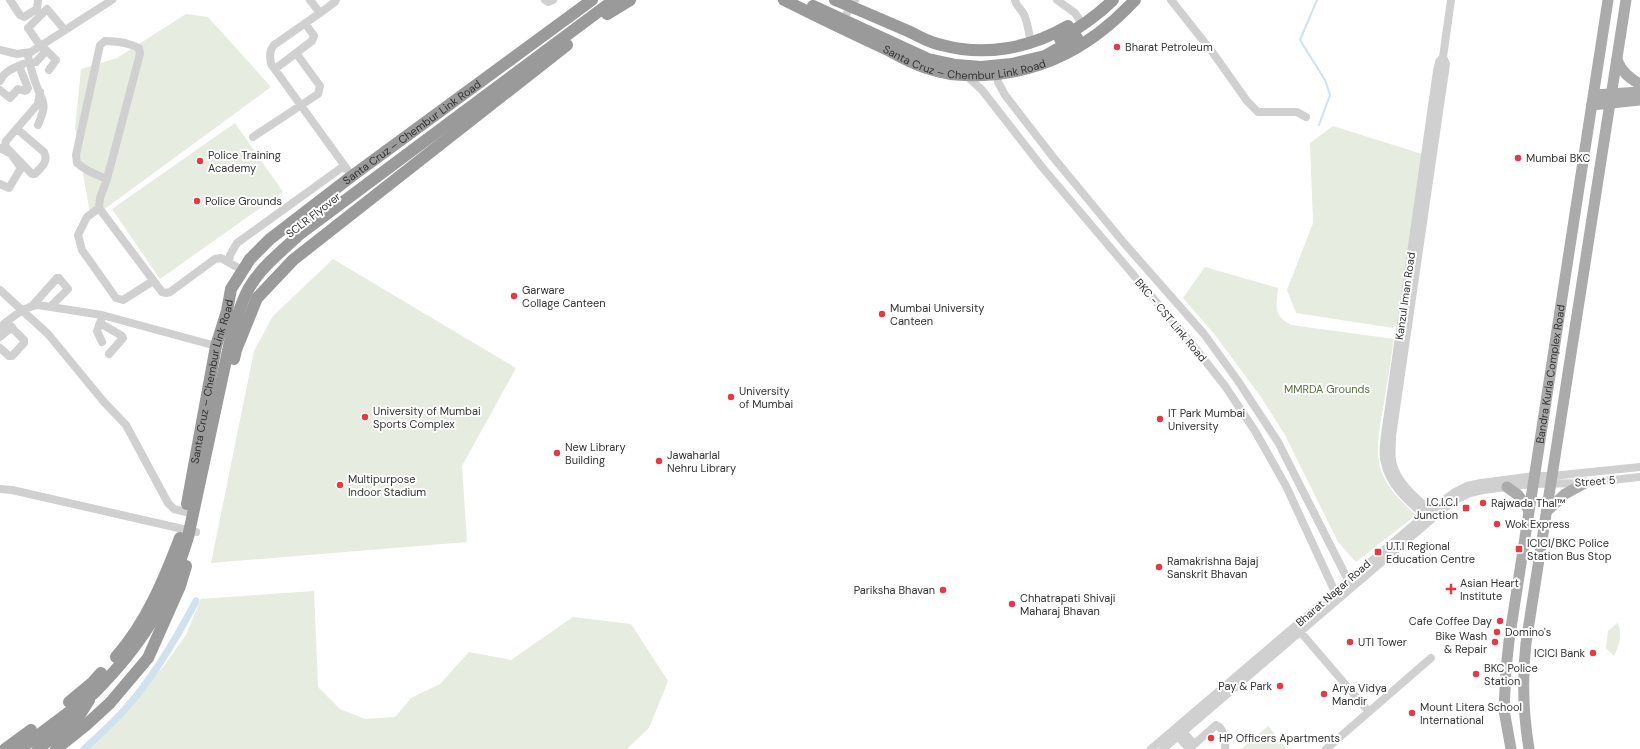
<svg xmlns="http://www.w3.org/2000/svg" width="1640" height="749" font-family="'DM Sans',sans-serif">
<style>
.green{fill:#e6ecdf}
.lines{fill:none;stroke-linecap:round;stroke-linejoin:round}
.stream{stroke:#cfe2ee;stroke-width:2}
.canal{stroke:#cfe2ee;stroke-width:7}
.minor{stroke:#d0d0d0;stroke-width:8}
.major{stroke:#ababab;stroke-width:11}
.highway{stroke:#9a9a9a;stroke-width:12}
.poi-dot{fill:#e63946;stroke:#fff;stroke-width:1.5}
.labels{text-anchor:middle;stroke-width:4;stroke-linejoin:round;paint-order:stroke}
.poi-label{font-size:11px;fill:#333;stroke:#fff;text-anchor:start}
.street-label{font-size:11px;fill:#333;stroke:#fff}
.park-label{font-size:11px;fill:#56703f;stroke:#fff}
</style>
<rect width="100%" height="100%" fill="#fff"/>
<path class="green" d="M 186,14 L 208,17 L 271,87 L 91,219 L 75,128 L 81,69 L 117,58 Z
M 235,123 L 283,192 L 160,279 L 112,209 Z
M 1333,126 L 1422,154 L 1397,324 L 1393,328 L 1296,313 L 1287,290 L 1313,223 L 1310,143 Z
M 333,259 L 516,368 L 462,466 L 467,542 L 211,563 L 254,351 L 273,316 Z
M 1205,267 L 1278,288 C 1276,306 1273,315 1291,325 L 1394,339 C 1391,358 1388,378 1385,397 C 1381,422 1372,454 1384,478 C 1392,493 1404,504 1416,515 L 1356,562 L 1338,542 L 1285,435 L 1261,397 L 1215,335 L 1183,298 Z
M 314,591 L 318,687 L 340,709 L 365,719 L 395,717 L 411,698 L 440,684 L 469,652 L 511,660 L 573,617 L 631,624 L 668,681 L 649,728 L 627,749 L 85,749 L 163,667 L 186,635 L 201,599 Z
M 1617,623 C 1623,631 1619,647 1614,656 L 1606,648 L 1608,631 Z
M 1268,726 L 1287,749 L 1241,749 Z"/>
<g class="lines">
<path class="stream" d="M 1317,0 L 1300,40 L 1325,80 L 1330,95 L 1319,125"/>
<path class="canal" d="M 84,749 C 98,736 113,723 126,708 C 154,677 176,639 196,601"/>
<path class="minor" d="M 10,0 L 20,15 L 24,17 L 37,9 L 38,0
M 310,0 L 320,13 L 274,45 C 269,51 270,57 271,64 L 352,176
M 545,0 L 548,2 L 553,0
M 1015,0 C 1016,7 1023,10 1025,17 C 1028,25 1029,34 1031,43
M 1057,0 L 1075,13 L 1079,19
M 1171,0 L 1213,53 L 1247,101 L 1258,112 L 1297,112 L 1306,117
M 320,13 L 335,2 L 336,0
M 841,23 L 855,0
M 42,46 L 56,60 L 49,70
M 41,47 L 28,28 L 47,9 L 64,29
M 0,50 L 17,54 L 31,52 L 112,0
M 27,53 C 30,63 32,74 36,84 C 43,105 48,101 38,125
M 36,62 L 46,51
M 275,69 L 312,41 L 314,36 L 305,23
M 997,74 L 998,82 L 1005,95 L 1053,157 L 1124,243 L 1204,334 L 1238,381 L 1278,442 L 1348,580
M 967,76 L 982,90 L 1042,167 L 1192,344 L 1225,386 L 1255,431 L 1286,486 L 1335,592
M 0,81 C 4,71 14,68 23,64
M 0,90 L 10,98 L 18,89 L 25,91 L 27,90 L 28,88 L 19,66
M 17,129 L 44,152 C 49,162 41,167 35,174 L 32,174 L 5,146 L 6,141 L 38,104 L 40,92
M 253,137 L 318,94 L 320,86 L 296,53
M 0,148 L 11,154 L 21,168 L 9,188 L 0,184
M 107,179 C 96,175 86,171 77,163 L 76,155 L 100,45 L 105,41 C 116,41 129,43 139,48 L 140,54 L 107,179 L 100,198 L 99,208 L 162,292 L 166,293 L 170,292 L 215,259 L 221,258 L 242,270
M 99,208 L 87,217 L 78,235 L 82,250 L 116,298 L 123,300 L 153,281
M 229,262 L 230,255 L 237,243 L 344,166
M 0,290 L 48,334 L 104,402 L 126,425 L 168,503 L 174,509 L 186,512
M 33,305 L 57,278 L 59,278 L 68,289 L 51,306
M 101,320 L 97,331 L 102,342
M 100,323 L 122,336 L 123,338 L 109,354
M 0,327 C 12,318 23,307 38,305 L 102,315 L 216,346
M 0,337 L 12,327
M 0,348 L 9,356 L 12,356 L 24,343 L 24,340 L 6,322
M 0,489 L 12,490 L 196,532
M 1434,514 C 1418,500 1396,483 1392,461 C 1391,453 1392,444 1392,436 L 1446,64 L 1443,57 L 1451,0
M 1428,519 C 1411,503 1390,487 1385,463 C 1382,454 1384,444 1385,435 L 1437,71 L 1439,62 L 1443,57
M 1297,628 L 1369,712
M 1183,732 L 1194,744
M 1178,736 L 1189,749
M 1151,749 L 1431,510 L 1455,492 L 1467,486 L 1481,483 L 1534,476 L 1552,476 L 1640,467
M 1163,749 L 1446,507 L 1459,498 L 1470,493 L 1483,490 L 1533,484 L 1585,483 L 1640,477
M 1189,749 L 1216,725 C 1224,728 1226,741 1225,749
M 1326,749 L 1431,658"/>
<g class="major">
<path d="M 1617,60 C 1622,72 1629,78 1640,84"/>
<path d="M 1594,95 L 1640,92"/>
<path d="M 1592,105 L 1640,100"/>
<path d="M 1507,487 L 1518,495 L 1529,510"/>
<path d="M 1547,511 L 1565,494 L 1585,483"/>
<path id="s1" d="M 1511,749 L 1504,710 L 1506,669 L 1509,641 L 1608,0"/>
<path d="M 1529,749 C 1523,713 1522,679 1526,643 L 1626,0"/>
</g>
<g class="highway">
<path id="s2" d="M 784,0 C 818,17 853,34 888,50 C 901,57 915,65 930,69 C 946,75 966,76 984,75 C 1045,72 1093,45 1135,0"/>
<path d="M 835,0 C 860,10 884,21 908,31 C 919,36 930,43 942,45 C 985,57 1030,48 1068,26"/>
<path d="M 813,6 L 928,59 L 956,65 L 981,67 L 1012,64 L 1045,56 L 1077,38"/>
<path d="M 607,14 L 630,0"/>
<path d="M 1060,39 C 1079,28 1097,16 1113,0"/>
<path d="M 234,359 L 236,350 L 257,298 L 293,260 L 567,45"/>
<path id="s3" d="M 187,504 L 216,346 L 227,311 L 231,289 L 250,259 L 270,239 L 352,176 L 592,0"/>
<path d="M 116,657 C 146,623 164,580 180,538"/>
<path d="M 69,702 L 93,682 L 101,673"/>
<path d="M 5,749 L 31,730"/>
<path d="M 20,749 L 93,694 C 142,645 168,603 188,537 L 232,332 C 237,318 241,302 249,288 C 262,266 282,251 300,234 L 614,0"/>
<path d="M 38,749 L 79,716 L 89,700"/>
<path d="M 56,749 L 86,725 L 110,703 L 148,658 L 180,586 L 186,566"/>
</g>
</g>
<g class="poi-dot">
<circle cx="1117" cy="47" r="4"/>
<circle cx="1518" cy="158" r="4"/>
<circle cx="200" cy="161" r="4"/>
<circle cx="197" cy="201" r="4"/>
<circle cx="514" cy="296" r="4"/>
<circle cx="882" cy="314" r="4"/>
<circle cx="731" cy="397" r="4"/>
<circle cx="365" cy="417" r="4"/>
<circle cx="1160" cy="419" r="4"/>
<circle cx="557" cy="453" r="4"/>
<circle cx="659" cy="461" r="4"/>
<circle cx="340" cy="485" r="4"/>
<circle cx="1483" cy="503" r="4"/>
<rect x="1462" y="504" width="8" height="8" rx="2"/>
<circle cx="1497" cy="524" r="4"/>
<rect x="1515" y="545" width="8" height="8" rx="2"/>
<rect x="1374" y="548" width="8" height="8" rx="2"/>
<circle cx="1159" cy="567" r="4"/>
<path d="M1449 583h4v4h4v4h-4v4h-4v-4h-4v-4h4z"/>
<circle cx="943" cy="590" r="4"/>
<circle cx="1012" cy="604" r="4"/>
<circle cx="1500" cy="621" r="4"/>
<circle cx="1497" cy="632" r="4"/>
<circle cx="1350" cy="642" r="4"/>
<circle cx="1495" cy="642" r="4"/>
<circle cx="1593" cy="653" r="4"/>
<circle cx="1476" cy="674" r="4"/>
<circle cx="1280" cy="686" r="4"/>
<circle cx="1324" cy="694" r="4"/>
<circle cx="1412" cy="713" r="4"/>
<circle cx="1211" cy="738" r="4"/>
</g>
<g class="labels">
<g class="poi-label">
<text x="1125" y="51">Bharat Petroleum</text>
<text x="208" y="159">Police Training<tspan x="208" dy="13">Academy</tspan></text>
<text x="1526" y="162">Mumbai BKC</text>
<text x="205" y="205">Police Grounds</text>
<text x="522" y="294">Garware<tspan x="522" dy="13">Collage Canteen</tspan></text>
<text x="890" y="312">Mumbai University<tspan x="890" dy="13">Canteen</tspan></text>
<text x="739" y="395">University<tspan x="739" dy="13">of Mumbai</tspan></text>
<text x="373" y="415">University of Mumbai<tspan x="373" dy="13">Sports Complex</tspan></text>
<text x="1168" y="417">IT Park Mumbai<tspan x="1168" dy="13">University</tspan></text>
<text x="565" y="451">New Library<tspan x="565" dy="13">Building</tspan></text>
<text x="667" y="459">Jawaharlal<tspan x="667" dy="13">Nehru Library</tspan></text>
<text x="348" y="483">Multipurpose<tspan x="348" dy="13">Indoor Stadium</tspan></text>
<text x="1458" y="506" text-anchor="end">I.C.I.C.I<tspan x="1458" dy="13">Junction</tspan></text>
<text x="1491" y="507">Rajwada Thal™</text>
<text x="1505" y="528">Wok Express</text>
<text x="1527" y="547">ICICI/BKC Police<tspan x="1527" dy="13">Station Bus Stop</tspan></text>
<text x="1386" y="550">U.T.I Regional<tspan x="1386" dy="13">Education Centre</tspan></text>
<text x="1167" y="565">Ramakrishna Bajaj<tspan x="1167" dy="13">Sanskrit Bhavan</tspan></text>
<text x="1460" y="587">Asian Heart<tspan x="1460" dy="13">Institute</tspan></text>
<text x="935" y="594" text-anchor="end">Pariksha Bhavan</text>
<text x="1020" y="602">Chhatrapati Shivaji<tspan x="1020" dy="13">Maharaj Bhavan</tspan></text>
<text x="1492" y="625" text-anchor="end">Cafe Coffee Day</text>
<text x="1505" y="636">Domino's</text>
<text x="1487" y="640" text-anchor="end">Bike Wash<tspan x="1487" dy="13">&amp; Repair</tspan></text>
<text x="1358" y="646">UTI Tower</text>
<text x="1585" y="657" text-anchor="end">ICICI Bank</text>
<text x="1484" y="672">BKC Police<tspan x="1484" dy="13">Station</tspan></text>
<text x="1272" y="690" text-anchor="end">Pay &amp; Park</text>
<text x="1332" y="692">Arya Vidya<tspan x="1332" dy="13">Mandir</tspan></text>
<text x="1420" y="711">Mount Litera School<tspan x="1420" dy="13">International</tspan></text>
<text x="1219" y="742">HP Officers Apartments</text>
</g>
<g class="street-label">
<text dy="4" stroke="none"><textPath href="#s2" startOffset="195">Santa Cruz – Chembur Link Road</textPath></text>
<text dy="4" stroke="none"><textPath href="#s3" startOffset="461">Santa Cruz – Chembur Link Road</textPath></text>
<text transform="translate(313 215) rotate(-38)" y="4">SCLR Flyover</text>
<text transform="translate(1405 296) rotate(-82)" y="4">Kanzul Iman Road</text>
<text transform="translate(1171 320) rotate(50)" y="4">BKC - CST Link Road</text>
<text dy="4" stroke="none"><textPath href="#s1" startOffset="379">Bandra Kurla Complex Road</textPath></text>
<text dy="4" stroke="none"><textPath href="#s3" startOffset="125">Santa Cruz – Chembur Link Road</textPath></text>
<text transform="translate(1595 481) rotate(-4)" y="4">Street 5</text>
<text transform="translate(1333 593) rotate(-41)" y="4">Bharat Nagar Road</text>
</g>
<g class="park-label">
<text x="1327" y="393">MMRDA Grounds</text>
</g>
</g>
</svg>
